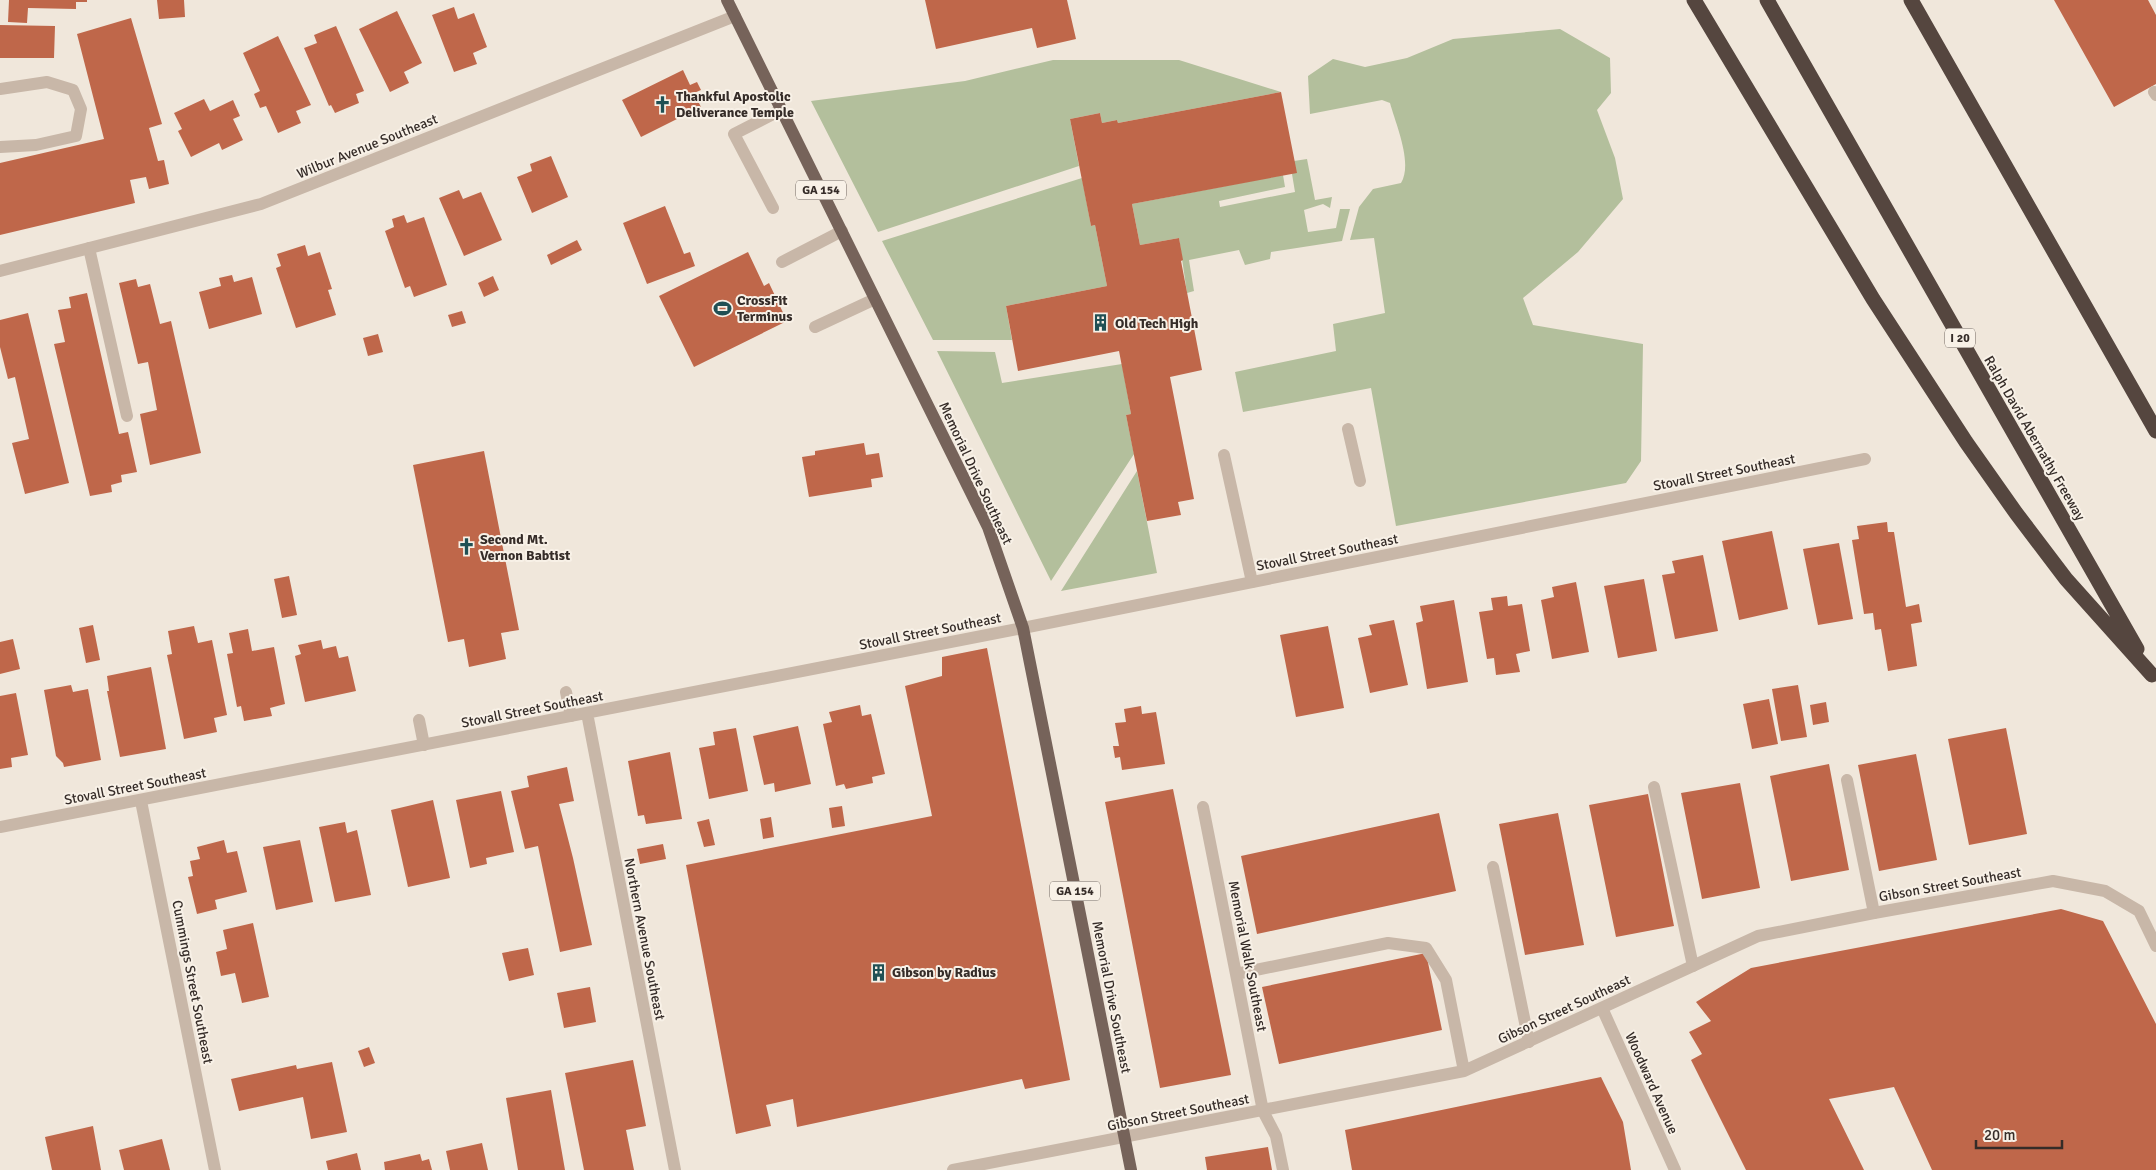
<svg xmlns="http://www.w3.org/2000/svg" width="2156" height="1170" font-family="Signika,sans-serif">
<style>
.green{fill:#b3bf9c}
.building{fill:#bf674a}
.lines{fill:none;stroke-linecap:round;stroke-linejoin:round}
.lane{stroke:#c8b7a8;stroke-width:12}
.street{stroke:#c8b7a8;stroke-width:12}
.primary{stroke:#76635a;stroke-width:12}
.highway{stroke:#55463f;stroke-width:15}
.labels{text-anchor:middle;stroke-width:4;stroke-linejoin:round;paint-order:stroke}
.shield{fill:#f8f1e7;stroke:#706761;stroke-width:1}
.shield-label{font-size:12px;font-weight:bold;fill:#352c28}
.poi-label{font-size:14px;font-weight:bold;fill:#352c28;stroke:#f8f1e7;text-anchor:start}
.street-label{font-size:14px;fill:#352c28;stroke:#f8f1e7}
</style>
<rect width="100%" height="100%" fill="#f0e7db"/>
<path class="green" d="M 1560,29 L 1610,58 L 1611,93 L 1597,110 L 1615,158 L 1623,199 L 1578,252 L 1523,298 L 1533,325 L 1643,344 L 1641,461 L 1626,483 L 1396,526 L 1371,388 L 1243,412 L 1235,372 L 1336,351 L 1333,324 L 1385,313 L 1374,238 L 1350,240 L 1359,207 L 1373,189 L 1401,183 C 1413,163 1396,125 1390,103 L 1382,100 L 1310,114 L 1308,76 L 1333,59 L 1365,67 L 1407,58 L 1453,39 Z
M 1053,60 L 1179,60 L 1281,92 L 1118,123 L 1117,120 L 1102,123 L 1100,113 L 1070,119 L 1079,166 L 878,232 L 811,101 L 965,81 Z
M 1307,159 L 1315,200 L 1332,197 L 1330,208 L 1323,204 L 1304,210 L 1308,232 L 1336,228 L 1340,209 L 1350,209 L 1342,241 L 1271,252 L 1270,259 L 1245,265 L 1239,250 L 1189,260 L 1194,291 L 1187,293 L 1179,238 L 1140,245 L 1132,204 L 1283,175 L 1285,187 L 1219,201 L 1220,207 L 1295,192 L 1292,174 L 1294,161 Z
M 1082,178 L 1091,226 L 1095,225 L 1107,286 L 1006,306 L 1012,340 L 933,340 L 882,241 Z
M 937,351 L 995,352 L 1002,383 L 1122,364 L 1131,414 L 1126,415 L 1134,454 L 1051,581 Z
M 1137,471 L 1157,573 L 1061,591 Z"/>
<path class="building" d="M 9,0 L 87,0 L 87,2 L 76,2 L 76,9 L 28,8 L 27,23 L 8,22 Z
M 157,0 L 184,0 L 185,17 L 159,19 Z
M 925,0 L 1067,0 L 1076,39 L 1037,48 L 1032,28 L 936,49 Z
M 2054,0 L 2148,0 L 2156,15 L 2156,84 L 2114,107 Z
M 454,7 L 458,19 L 474,13 L 487,47 L 473,53 L 477,64 L 454,72 L 432,15 Z
M 397,11 L 422,63 L 404,72 L 409,83 L 390,92 L 359,29 Z
M 131,18 L 162,124 L 149,128 L 158,161 L 164,160 L 169,184 L 149,189 L 146,177 L 130,180 L 135,203 L 0,235 L 0,163 L 104,139 L 77,34 Z
M 0,25 L 55,26 L 54,58 L 0,58 Z
M 336,26 L 364,91 L 356,94 L 359,103 L 335,113 L 331,105 L 329,106 L 304,48 L 317,43 L 314,35 Z
M 278,36 L 311,105 L 296,111 L 301,123 L 278,133 L 266,106 L 260,108 L 254,94 L 260,91 L 243,53 Z
M 683,70 L 690,85 L 697,82 L 701,90 L 694,93 L 701,107 L 641,137 L 622,100 Z
M 1281,92 L 1297,173 L 1132,204 L 1140,245 L 1179,238 L 1183,260 L 1181,261 L 1202,370 L 1170,377 L 1194,499 L 1178,502 L 1181,515 L 1147,521 L 1126,415 L 1131,414 L 1119,351 L 1018,371 L 1006,306 L 1107,286 L 1095,225 L 1091,226 L 1070,119 L 1100,113 L 1102,123 L 1117,120 L 1118,123 Z
M 204,99 L 210,111 L 233,100 L 240,116 L 233,119 L 243,140 L 222,150 L 219,143 L 191,157 L 178,131 L 182,129 L 174,113 Z
M 551,156 L 568,197 L 532,213 L 517,177 L 532,171 L 530,164 Z
M 459,190 L 463,199 L 481,192 L 502,240 L 464,256 L 439,198 Z
M 665,206 L 684,254 L 690,252 L 695,266 L 647,284 L 623,223 Z
M 404,215 L 407,223 L 424,217 L 447,285 L 414,297 L 410,286 L 405,288 L 385,231 L 394,227 L 392,219 Z
M 577,240 L 582,250 L 551,265 L 547,255 Z
M 305,245 L 308,256 L 320,252 L 332,289 L 328,290 L 336,315 L 296,328 L 276,268 L 281,266 L 277,254 Z
M 748,252 L 764,286 L 769,283 L 787,321 L 694,367 L 659,296 Z
M 232,275 L 234,282 L 252,277 L 262,314 L 209,329 L 199,292 L 221,286 L 219,278 Z
M 493,276 L 499,290 L 484,297 L 478,283 Z
M 136,279 L 138,287 L 150,284 L 160,324 L 171,321 L 201,453 L 150,465 L 140,414 L 157,410 L 148,362 L 138,364 L 119,283 Z
M 87,293 L 119,434 L 128,432 L 137,472 L 121,475 L 122,482 L 111,485 L 112,492 L 90,496 L 54,344 L 65,342 L 58,310 L 71,308 L 69,297 Z
M 462,311 L 466,323 L 452,327 L 448,315 Z
M 28,313 L 69,483 L 25,494 L 12,443 L 29,439 L 15,377 L 8,379 L 0,347 L 0,320 Z
M 378,334 L 383,352 L 368,356 L 363,338 Z
M 864,443 L 866,455 L 879,453 L 883,477 L 871,479 L 872,487 L 809,497 L 802,457 L 815,455 L 815,451 Z
M 484,451 L 519,630 L 501,633 L 506,659 L 469,667 L 464,639 L 448,642 L 413,465 Z
M 1887,522 L 1888,532 L 1894,532 L 1906,607 L 1919,604 L 1922,622 L 1911,624 L 1917,666 L 1888,671 L 1881,629 L 1875,630 L 1873,613 L 1864,614 L 1852,540 L 1859,539 L 1857,526 Z
M 1772,531 L 1788,609 L 1739,620 L 1722,541 Z
M 1839,543 L 1853,619 L 1818,625 L 1803,549 Z
M 1703,555 L 1718,631 L 1675,639 L 1662,575 L 1675,573 L 1672,561 Z
M 289,576 L 297,615 L 282,618 L 274,579 Z
M 1644,579 L 1657,651 L 1618,658 L 1604,586 Z
M 1576,582 L 1589,652 L 1552,659 L 1541,600 L 1554,597 L 1552,587 Z
M 1507,596 L 1508,606 L 1522,604 L 1530,651 L 1516,654 L 1520,672 L 1496,675 L 1494,658 L 1487,659 L 1479,612 L 1493,610 L 1491,598 Z
M 1454,600 L 1468,682 L 1427,689 L 1416,623 L 1423,621 L 1420,606 Z
M 1394,620 L 1408,685 L 1370,693 L 1358,638 L 1372,635 L 1369,625 Z
M 93,625 L 100,660 L 86,663 L 79,628 Z
M 194,626 L 198,643 L 212,640 L 227,715 L 214,718 L 217,732 L 184,739 L 167,655 L 172,654 L 168,631 Z
M 1328,626 L 1344,708 L 1296,717 L 1280,635 Z
M 248,629 L 252,651 L 274,647 L 285,704 L 270,708 L 272,716 L 244,721 L 241,706 L 237,707 L 227,654 L 233,653 L 229,633 Z
M 13,639 L 20,669 L 0,674 L 0,642 Z
M 321,640 L 323,649 L 336,646 L 339,658 L 348,656 L 356,691 L 305,702 L 295,656 L 301,654 L 298,645 Z
M 987,648 L 1070,1080 L 1025,1089 L 1022,1079 L 797,1127 L 793,1099 L 766,1105 L 771,1126 L 736,1134 L 686,865 L 932,816 L 905,686 L 942,676 L 942,657 Z
M 151,667 L 166,749 L 120,757 L 107,691 L 109,691 L 107,676 Z
M 71,685 L 73,692 L 88,689 L 101,760 L 64,767 L 63,763 L 56,756 L 44,690 Z
M 1798,685 L 1807,737 L 1781,741 L 1772,689 Z
M 16,693 L 28,755 L 11,758 L 12,767 L 0,769 L 0,696 Z
M 1769,699 L 1778,744 L 1752,749 L 1743,704 Z
M 1826,702 L 1829,722 L 1813,725 L 1810,705 Z
M 860,705 L 862,716 L 871,714 L 885,774 L 872,777 L 873,783 L 846,789 L 844,784 L 836,786 L 823,724 L 832,722 L 829,712 Z
M 1141,706 L 1142,714 L 1156,712 L 1165,764 L 1122,770 L 1120,757 L 1115,758 L 1113,746 L 1119,746 L 1115,723 L 1126,722 L 1124,709 Z
M 798,726 L 811,784 L 775,792 L 774,783 L 764,785 L 753,736 Z
M 736,728 L 748,791 L 709,799 L 699,748 L 715,745 L 713,732 Z
M 2006,728 L 2027,834 L 1969,845 L 1948,739 Z
M 670,752 L 682,819 L 646,824 L 644,815 L 638,816 L 628,761 Z
M 1916,754 L 1937,860 L 1879,871 L 1858,765 Z
M 1829,764 L 1849,870 L 1791,881 L 1770,776 Z
M 567,767 L 574,801 L 559,804 L 573,858 L 592,945 L 560,952 L 538,846 L 525,849 L 511,791 L 529,787 L 527,776 Z
M 1740,783 L 1760,888 L 1702,899 L 1681,793 Z
M 1173,789 L 1231,1075 L 1160,1088 L 1105,802 Z
M 501,791 L 514,852 L 486,858 L 487,864 L 470,868 L 456,800 Z
M 1648,794 L 1674,926 L 1616,937 L 1589,805 Z
M 433,800 L 450,878 L 408,887 L 391,810 Z
M 842,806 L 845,826 L 832,828 L 829,808 Z
M 1439,813 L 1456,891 L 1257,934 L 1241,856 Z
M 1558,813 L 1584,945 L 1525,955 L 1499,824 Z
M 771,817 L 774,837 L 763,839 L 760,819 Z
M 709,819 L 715,845 L 704,847 L 697,822 Z
M 345,822 L 347,833 L 357,830 L 371,895 L 335,902 L 319,827 Z
M 224,840 L 227,853 L 237,851 L 247,892 L 215,900 L 217,909 L 197,914 L 188,877 L 193,876 L 190,861 L 200,859 L 197,847 Z
M 300,840 L 313,902 L 276,910 L 263,847 Z
M 663,844 L 666,859 L 640,864 L 637,849 Z
M 2061,909 L 2103,921 L 2156,1024 L 2156,1170 L 1932,1170 L 1894,1087 L 1829,1099 L 1864,1170 L 1746,1170 L 1691,1060 L 1702,1054 L 1689,1032 L 1711,1021 L 1696,1002 L 1751,968 Z
M 253,923 L 269,997 L 242,1003 L 235,973 L 221,976 L 216,952 L 227,949 L 223,930 Z
M 528,948 L 534,975 L 509,981 L 502,953 Z
M 1426,953 L 1442,1030 L 1279,1064 L 1262,987 Z
M 590,987 L 596,1022 L 564,1028 L 557,993 Z
M 369,1047 L 375,1063 L 364,1067 L 358,1051 Z
M 633,1060 L 646,1126 L 626,1130 L 634,1170 L 584,1170 L 565,1073 Z
M 332,1062 L 347,1132 L 311,1139 L 303,1097 L 239,1111 L 231,1079 L 296,1065 L 297,1069 Z
M 1601,1077 L 1623,1122 L 1631,1170 L 1352,1170 L 1345,1130 Z
M 551,1090 L 565,1170 L 518,1170 L 506,1098 Z
M 93,1126 L 101,1170 L 52,1170 L 45,1137 Z
M 162,1139 L 170,1170 L 124,1170 L 119,1150 Z
M 482,1143 L 488,1170 L 450,1170 L 446,1151 Z
M 1268,1147 L 1272,1170 L 1207,1170 L 1205,1157 Z
M 357,1153 L 361,1170 L 328,1170 L 326,1161 Z
M 420,1154 L 422,1161 L 429,1159 L 432,1170 L 385,1170 L 384,1162 Z"/>
<g class="lines">
<path class="lane" d="M 0,89 L 47,82 L 73,90 L 81,109 L 76,136 L 36,145 L 0,147
M 2154,92 L 2156,95
M 773,208 L 734,134 L 781,110
M 89,248 L 127,416
M 782,262 L 842,231
M 815,327 L 875,299
M 1348,429 L 1360,481
M 1224,455 L 1252,582
M 566,692 L 571,716
M 419,720 L 424,745
M 1847,780 L 1874,913
M 1654,787 L 1693,966
M 1493,867 L 1529,1042
M 1263,1111 L 1276,1136 L 1283,1170"/>
<path class="street" d="M 0,271 L 261,204 L 735,16
M 587,713 L 675,1170
M 141,801 L 215,1170
M 1203,807 L 1263,1111
M 0,827 L 1023,628 L 1865,459
M 1236,974 L 1388,943 L 1426,948 L 1446,980 L 1464,1071
M 1602,1008 L 1675,1170
M 953,1170 L 1464,1071 L 1758,936 L 1874,913 L 2053,881 L 2105,891 L 2139,911 L 2156,946"/>
<path class="primary" d="M 727,0 L 988,527 L 1023,628 L 1131,1170"/>
<path class="highway" d="M 1694,0 L 1873,299 L 1966,442 L 2016,513 L 2066,579 L 2152,675
M 1767,0 L 2137,649
M 1911,0 L 2156,431"/>
</g>
<defs>
<symbol id="church-bare" viewBox="-9 -9 18 18"><path d="M-1.2-6h2.4v3.5h3.3v2.4h-3.3V6h-2.4V-.1h-3.3v-2.4h3.3Z" fill="#205054" stroke="#f8f1e7" stroke-width="2.5" paint-order="stroke"/></symbol>
<symbol id="stadium-bare" viewBox="-9 -9 18 18"><path d="M0-5a6.5 5 0 1 0 0 10a6.5 5 0 1 0 0-10ZM-3.5-1.8h7v3.6h-7Z" fill="#205054" stroke="#f8f1e7" stroke-width="2.5" paint-order="stroke"/></symbol>
<symbol id="building-bare" viewBox="-9 -9 18 18"><path d="M-4-6H4V6H1V3H-1V6H-4ZM-2.5-4.3h1.7v1.8h-1.7ZM.8-4.3h1.7v1.8H.8ZM-2.5-1h1.7V.8h-1.7ZM.8-1h1.7V.8H.8Z" fill="#205054" stroke="#f8f1e7" stroke-width="2.5" paint-order="stroke"/></symbol>
</defs>
<g fill-rule="evenodd">
<use href="#church-bare" x="650" y="92" width="25" height="25"/>
<use href="#stadium-bare" x="710" y="296" width="25" height="25"/>
<use href="#building-bare" x="1088" y="310" width="25" height="25"/>
<use href="#church-bare" x="454" y="534" width="25" height="25"/>
<use href="#building-bare" x="866" y="960" width="25" height="25"/>
</g>
<g class="labels">
<g class="shield">
<rect x="796" y="180.5" width="50" height="19" rx="4"/>
<rect x="1945" y="328.5" width="30" height="19" rx="4"/>
<rect x="1050" y="881.5" width="50" height="19" rx="4"/>
</g>
<g class="shield-label">
<text x="821" y="194">GA 154</text>
<text x="1960" y="342">I 20</text>
<text x="1075" y="895">GA 154</text>
</g>
<g class="poi-label">
<text x="676" y="101">Thankful Apostolic<tspan x="676" dy="16">Deliverance Temple</tspan></text>
<text x="737" y="305">CrossFit<tspan x="737" dy="16">Terminus</tspan></text>
<text x="1115" y="328">Old Tech High</text>
<text x="480" y="544">Second Mt.<tspan x="480" dy="16">Vernon Babtist</tspan></text>
<text x="892" y="977">Gibson by Radius</text>
</g>
<g class="street-label">
<text transform="translate(367 146) rotate(-22)" y="5">Wilbur Avenue Southeast</text>
<text transform="translate(2035 438) rotate(60)" y="5">Ralph David Abernathy Freeway</text>
<text transform="translate(1724 472) rotate(-11)" y="5">Stovall Street Southeast</text>
<text transform="translate(976 473) rotate(65)" y="5">Memorial Drive Southeast</text>
<text transform="translate(1327 552) rotate(-11)" y="5">Stovall Street Southeast</text>
<text transform="translate(930 631) rotate(-11)" y="5">Stovall Street Southeast</text>
<text transform="translate(532 709) rotate(-11)" y="5">Stovall Street Southeast</text>
<text transform="translate(135 786) rotate(-11)" y="5">Stovall Street Southeast</text>
<text transform="translate(1950 884) rotate(-10)" y="5">Gibson Street Southeast</text>
<text transform="translate(645 939) rotate(79)" y="5">Northern Avenue Southeast</text>
<text transform="translate(1248 956) rotate(79)" y="5">Memorial Walk Southeast</text>
<text transform="translate(193 982) rotate(79)" y="5">Cummings Street Southeast</text>
<text transform="translate(1112 997) rotate(79)" y="5">Memorial Drive Southeast</text>
<text transform="translate(1564 1009) rotate(-25)" y="5">Gibson Street Southeast</text>
<text transform="translate(1652 1083) rotate(66)" y="5">Woodward Avenue</text>
<text transform="translate(1178 1112) rotate(-11)" y="5">Gibson Street Southeast</text>
</g>
</g>
<path d="M1976 1140v8h86v-8" fill="none" stroke="#352c28" stroke-width="2.5"/>
<text x="1984" y="1140" font-size="15" fill="#352c28" stroke="#f8f1e7" stroke-width="4" paint-order="stroke">20 m</text>
</svg>
